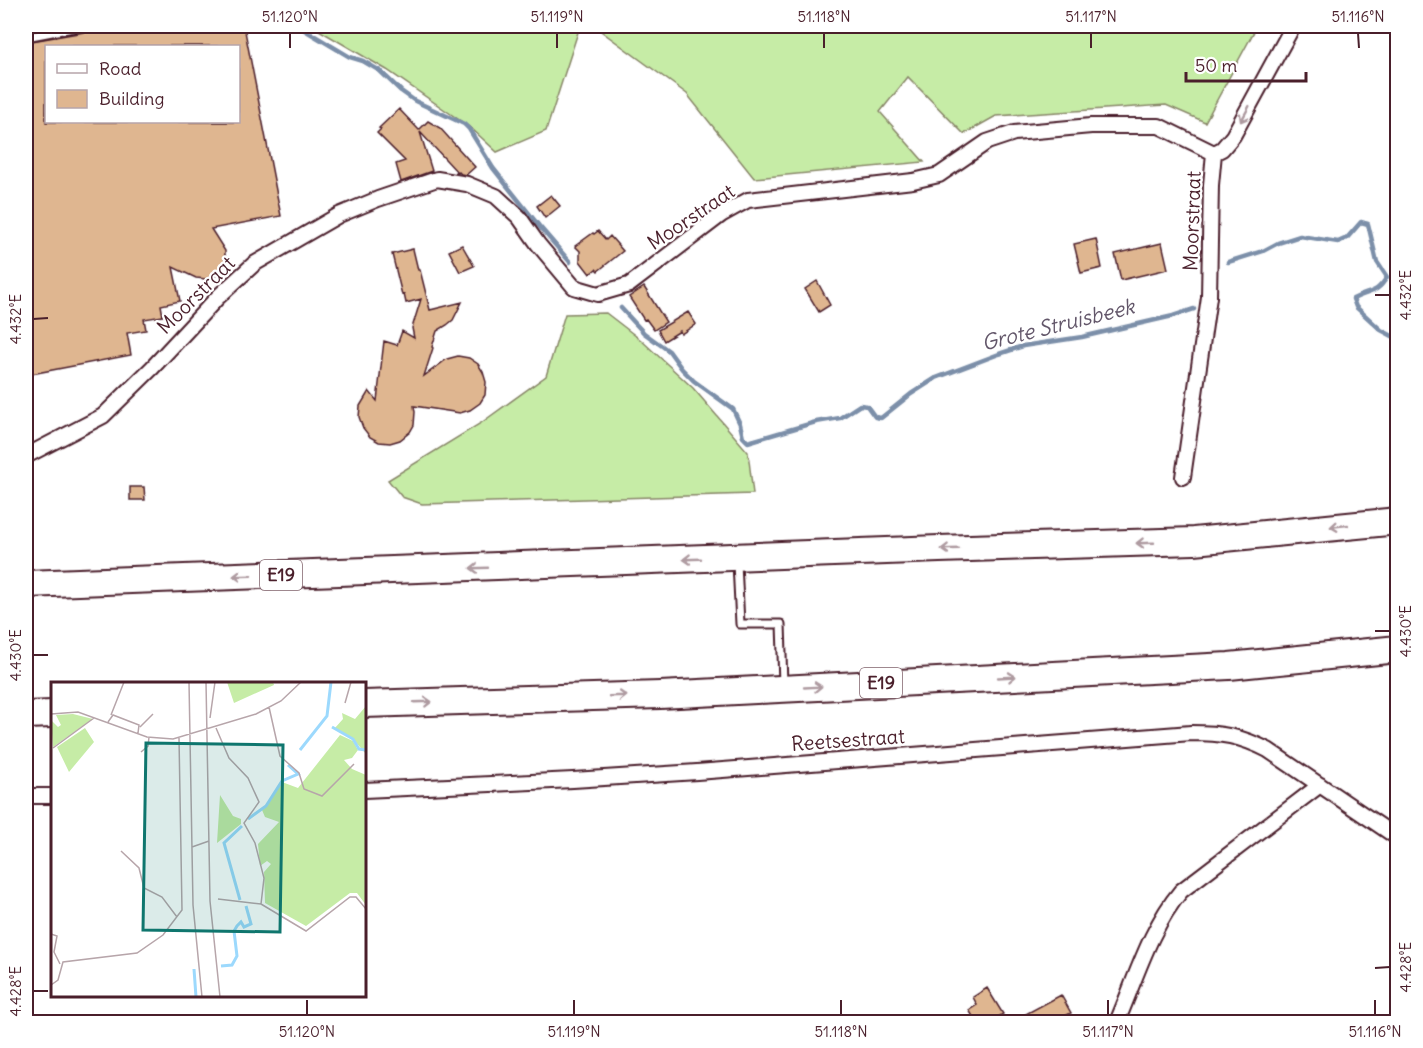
<svg xmlns="http://www.w3.org/2000/svg" width="1423" height="1048" font-family="Delius,sans-serif">
<style>
.grass{fill:#c6eca6;stroke:#888668;stroke-width:1.5}
.lines{fill:none;stroke-linecap:round;stroke-linejoin:round}
.stream{stroke:#7b8fa9;stroke-width:4.5}
.building{fill:#dfb690;stroke:#4a1f2b;stroke-width:1.5;fill-rule:evenodd}
.lane-casing{stroke:#4a1f2b;stroke-width:11}
.street-casing{stroke:#4a1f2b;stroke-width:18}
.highway-casing{stroke:#4a1f2b;stroke-width:30}
.lane{stroke:#fff;stroke-width:7}
.street{stroke:#fff;stroke-width:14}
.highway{stroke:#fff;stroke-width:26}
.oneway{stroke:#ae9aa0}
.ticks{fill:none;stroke:#4a1f2b;stroke-width:2}
.labels{text-anchor:middle;stroke-width:4.5;stroke-linejoin:round;paint-order:stroke}
.shield{fill:#fff;stroke:#80626b;stroke-width:1.5}
.shield-label{font-size:18px;font-weight:bold;fill:#4a1f2b}
.street-label{font-size:20px;fill:#4a1f2b;stroke:#fff}
.water-label{font-size:21px;font-style:italic;fill:#63576a;stroke:#fff}
.inset-river{fill:none;stroke:#9cd9fd;stroke-width:3}
.inset-road{fill:none;stroke:#b7a5aa;stroke-width:1.5}
.view{fill:#0f766e;fill-opacity:0.15;stroke:#0f766e;stroke-width:3}
.inset-edge{fill:none;stroke:#4a1f2b;stroke-width:3}
.neatline{fill:none;stroke:#4a1f2b;stroke-width:2}
.ticks-label{font-size:15px;text-anchor:middle;fill:#4a1f2b}
</style>
<rect width="100%" height="100%" fill="#fff"/>
<filter id="ink" filterUnits="userSpaceOnUse"><feTurbulence type="fractalNoise" baseFrequency=".0167" numOctaves="2"/><feDisplacementMap in="SourceGraphic" scale="12" xChannelSelector="R" yChannelSelector="G"/><feConvolveMatrix kernelMatrix="1 2 1 2 8 2 1 2 1" color-interpolation-filters="sRGB"/></filter>
<g filter="url(#ink)">
<path class="grass" d="M 312,26 L 580,26 L 546,131 L 497,152 L 471,128 L 387,70 Z
M 594,26 L 1257,26 L 1205,122 L 1166,105 L 996,116 L 964,134 L 908,77 L 880,112 L 924,162 L 754,178 L 687,94 Z
M 606,313 L 641,340 L 693,388 L 748,452 L 753,494 L 422,504 L 402,497 L 388,480 L 481,423 L 546,376 L 565,314 Z"/>
<g class="lines">
<path class="stream" d="M 298,26 L 350,57 L 363,61 L 380,71 L 401,91 L 415,101 L 464,124 L 469,129 L 493,168 L 539,226 L 570,262
M 1228,262 L 1263,251 L 1278,243 L 1300,236 L 1338,242 L 1347,238 L 1361,222 L 1368,224 L 1377,262 L 1387,277 C 1376,295 1370,290 1353,299 L 1356,307 L 1381,330 L 1398,339
M 621,308 L 644,333 L 669,351 L 682,369 L 694,381 L 733,409 L 740,424 L 743,437 L 748,442 L 816,422 L 840,418 L 860,405 L 867,406 L 875,417 L 881,418 L 911,394 L 936,378 L 999,354 L 1023,346 L 1082,337 L 1173,316 L 1194,309"/>
</g>
<path class="building" d="M 121,26 L 244,26 L 281,216 L 211,229 L 225,251 L 225,260 L 222,269 L 215,276 L 206,279 L 196,278 L 173,267 L 180,301 L 161,305 L 163,316 L 144,319 L 146,330 L 127,333 L 131,355 L 26,375 L 26,42 L 84,32 L 87,30 L 87,32 ZM 46,46 L 238,46 L 238,122 L 46,122 Z
M 399,109 L 419,130 L 428,121 L 440,128 L 475,167 L 466,175 L 461,174 L 459,172 L 458,173 L 420,132 L 432,171 L 401,182 L 396,164 L 405,161 L 377,133 L 381,129 L 379,128 Z
M 551,195 L 560,206 L 545,218 L 537,206 Z
M 598,231 L 606,240 L 610,236 L 623,251 L 598,271 L 596,269 L 590,274 L 580,261 L 580,251 L 575,246 L 593,233 L 594,234 Z
M 1096,239 L 1102,268 L 1081,273 L 1074,244 Z
M 1162,243 L 1168,269 L 1121,280 L 1115,254 Z
M 462,245 L 474,266 L 460,272 L 449,251 Z
M 413,249 L 418,270 L 420,270 L 430,310 L 462,302 L 453,320 L 447,325 L 437,331 L 432,347 L 433,348 L 424,376 L 447,359 L 458,356 L 469,358 L 478,364 L 483,372 L 486,382 L 485,395 L 480,403 L 470,410 L 460,413 L 414,406 L 415,412 L 414,425 L 410,432 L 400,440 L 390,443 L 379,442 L 370,437 L 363,428 L 359,417 L 360,406 L 369,391 L 377,401 L 384,341 L 397,345 L 402,331 L 414,338 L 412,328 L 421,299 L 406,303 L 404,294 L 402,295 L 392,254 Z
M 817,281 L 830,305 L 819,312 L 805,289 Z
M 644,287 L 666,322 L 654,330 L 646,319 L 644,320 L 629,297 Z
M 688,312 L 696,324 L 681,334 L 680,331 L 664,341 L 658,330 Z
M 130,487 L 144,487 L 145,500 L 130,500 Z
M 987,988 L 1003,1014 L 989,1023 L 977,1023 L 969,1010 L 977,1005 L 973,997 Z
M 1061,995 L 1071,1013 L 1051,1023 L 1009,1023 Z"/>
<g class="lines">
<defs>
<path id="lane" d="M 26,37 L 83,26
M 737,563 L 740,624 L 781,624 L 783,684"/>
<path id="street" d="M 1214,153 L 1222,149 L 1233,136 L 1293,26
M 26,456 L 103,416 L 152,368 L 218,297 L 254,264 L 339,215 L 378,199 L 437,179 L 467,184 L 496,196 L 519,217 L 538,244 L 574,287 L 598,294 L 629,285 L 721,215 L 748,200 L 913,181 L 939,175 L 987,142 L 1014,133 L 1091,126 L 1159,126 L 1214,153
M 1183,477 L 1209,297 L 1211,185 L 1214,153
M 364,790 L 573,780 L 697,772 L 1191,733 C 1222,733 1240,736 1268,750 L 1398,838
M 26,796 L 52,796
M 1117,1022 C 1136,978 1150,928 1181,891 L 1320,785"/>
<path id="highway" d="M 26,584 L 939,549 L 1194,541 L 1398,521
M 364,704 L 660,695 L 1229,666 L 1398,649
M 26,715 L 52,714"/>
</defs>
<use href="#lane" class="lane-casing"/>
<use href="#street" class="street-casing"/>
<use href="#highway" class="highway-casing"/>
<use href="#lane" class="lane"/>
<use href="#street" class="street"/>
<use href="#highway" class="highway"/>
</g>
<defs><path id="oneway-shaft" d="M-6 0H5M1.5-3L5.5 0L1.5 3" fill="none" stroke-width="1.6" stroke-linecap="round" stroke-linejoin="round" transform="scale(1.5)"/></defs>
<g class="oneway">
<use href="#oneway-shaft" transform="translate(1245 114) rotate(119)"/>
<use href="#oneway-shaft" transform="translate(1339 526) rotate(174)"/>
<use href="#oneway-shaft" transform="translate(1145 543) rotate(178)"/>
<use href="#oneway-shaft" transform="translate(950 549) rotate(178)"/>
<use href="#oneway-shaft" transform="translate(692 559) rotate(178)"/>
<use href="#oneway-shaft" transform="translate(479 568) rotate(178)"/>
<use href="#oneway-shaft" transform="translate(242 576) rotate(178)"/>
<use href="#oneway-shaft" transform="translate(1007 677) rotate(-3)"/>
<use href="#oneway-shaft" transform="translate(813 687) rotate(-3)"/>
<use href="#oneway-shaft" transform="translate(618 696) rotate(-2)"/>
<use href="#oneway-shaft" transform="translate(423 702) rotate(-2)"/>
</g>
</g>
<path class="ticks" d="M 290,33 L 290,48M 557,33 L 557,48M 824,33 L 824,48M 1091,33 L 1091,48M 1358,33 L 1359,48M 1375,295 L 1390,295M 33,319 L 48,318M 1375,631 L 1390,631M 33,655 L 48,655M 1375,968 L 1390,967M 33,991 L 48,991M 307,1000 L 307,1015M 574,1000 L 574,1015M 841,1000 L 841,1015M 1108,1000 L 1108,1015M 1375,1000 L 1375,1015"/>
<g class="labels">
<g class="shield">
<rect x="260" y="560" width="42" height="30" rx="4.5"/>
<rect x="860" y="668" width="42" height="30" rx="4.5"/>
</g>
<g class="shield-label">
<text x="281" y="581">E19</text>
<text x="881" y="689">E19</text>
</g>
<g class="street-label">
<text transform="translate(691 217) rotate(-34)" y="7">Moorstraat</text>
<text transform="translate(1192 221) rotate(-88)" y="7">Moorstraat</text>
<text transform="translate(196 295) rotate(-45)" y="7">Moorstraat</text>
<text transform="translate(848 740) rotate(-4)" y="7">Reetsestraat</text>
</g>
<g class="water-label">
<text transform="translate(1058 325) rotate(-14)" y="7">Grote Struisbeek</text>
</g>
</g>
<g transform="translate(51 682)">
<rect width="315" height="315" fill="#fff"/>
<path d="M 176,0 L 222,0 L 223,3 L 183,21 ZM 315,24 L 315,72 L 302,57 L 283,47 L 292,37 L 291,31 L 304,37 ZM 22,32 L 42,37 L 2,65 L 0,38 L 7,45 L 10,43 L 5,33 ZM 34,46 L 43,60 L 18,90 L 6,65 ZM 289,53 L 302,59 L 307,68 L 301,76 L 293,78 L 301,87 L 315,93 L 315,223 L 306,211 L 299,211 L 255,244 L 214,221 L 213,190 L 220,182 L 216,179 L 209,184 L 207,162 L 228,140 L 214,135 L 211,128 L 231,100 L 247,106 ZM 169,113 L 182,134 L 190,137 L 190,142 L 166,161 Z" fill="#c6eca6"/>
<path class="inset-river" d="M 281,45 L 302,57 L 308,67 L 315,68M 249,68 L 276,34 L 280,0M 197,137 L 215,124 L 231,99 L 247,92 L 237,83M 189,218 L 173,161 L 191,144M 170,284 L 181,283 L 186,274 L 183,249 L 186,244 L 190,240 L 193,245 L 200,242 L 195,224M 143,287 L 145,315"/>
<path class="inset-road" d="M 138,0 L 142,223 L 151,315M 155,0 L 159,219 L 169,315M 294,21 L 300,0M 218,25 L 229,74 L 248,91 L 253,107 L 271,114 L 303,82M 0,32 L 27,30 L 96,55 L 122,57 L 205,32 L 230,19 L 250,0M 60,33 L 73,0M 159,36 L 164,0M 57,40 L 62,33 L 88,43 L 87,51M 89,45 L 102,32M 165,46 L 178,76 L 197,96 L 208,120 L 193,141 L 204,161 L 213,196 L 210,222M 2,66 L 43,36M 90,70 L 97,64 L 98,55M 141,165 L 158,159M 70,169 L 88,186 L 93,206 L 111,215 L 126,235M 167,217 L 210,222M 210,222 L 255,249 L 299,215 L 305,215 L 315,227M 0,252 L 6,254 L 3,270 L 9,282M 0,303 L 7,298 L 12,280 L 86,271 L 112,253 L 131,228 L 128,56"/>
<path class="view" d="M 95,61 L 232,63 L 229,250 L 92,248 Z"/>
<rect width="315" height="315" class="inset-edge"/>
</g>
<rect width="1423" height="1048" fill="none" stroke="#fff" stroke-width="66"/>
<rect x="45" y="45" width="195" height="78" fill="#ffffff" stroke="#b7a5aa" stroke-width="1.5"/>
<rect x="57" y="64" width="30" height="9" fill="#ffffff" stroke="#b7a5aa" stroke-width="1.5"/>
<text x="99" y="75" font-size="18" fill="#4a1f2b">Road</text>
<rect x="57" y="90" width="30" height="18" fill="#dfb690" stroke="#b7a5aa" stroke-width="1.5"/>
<text x="99" y="105" font-size="18" fill="#4a1f2b">Building</text>
<path d="M1186 72v9h120v-9" fill="none" stroke="#4a1f2b" stroke-width="3"/>
<text x="1195" y="72" font-size="18" fill="#4a1f2b" stroke="#ffffff" stroke-width="4.5" paint-order="stroke">50 m</text>
<rect x="33" y="33" width="1357" height="982" class="neatline"/>
<g class="ticks-label">
<text x="290" y="22">51.120°N</text>
<text x="557" y="22">51.119°N</text>
<text x="824" y="22">51.118°N</text>
<text x="1091" y="22">51.117°N</text>
<text x="1358" y="22">51.116°N</text>
<text transform="translate(1406 295) rotate(-90)" y="5">4.432°E</text>
<text transform="translate(16 319) rotate(-90)" y="5">4.432°E</text>
<text transform="translate(1406 631) rotate(-90)" y="5">4.430°E</text>
<text transform="translate(16 655) rotate(-90)" y="5">4.430°E</text>
<text transform="translate(1406 967) rotate(-90)" y="5">4.428°E</text>
<text transform="translate(16 991) rotate(-90)" y="5">4.428°E</text>
<text x="307" y="1037">51.120°N</text>
<text x="574" y="1037">51.119°N</text>
<text x="841" y="1037">51.118°N</text>
<text x="1108" y="1037">51.117°N</text>
<text x="1375" y="1037">51.116°N</text>
</g>
</svg>
